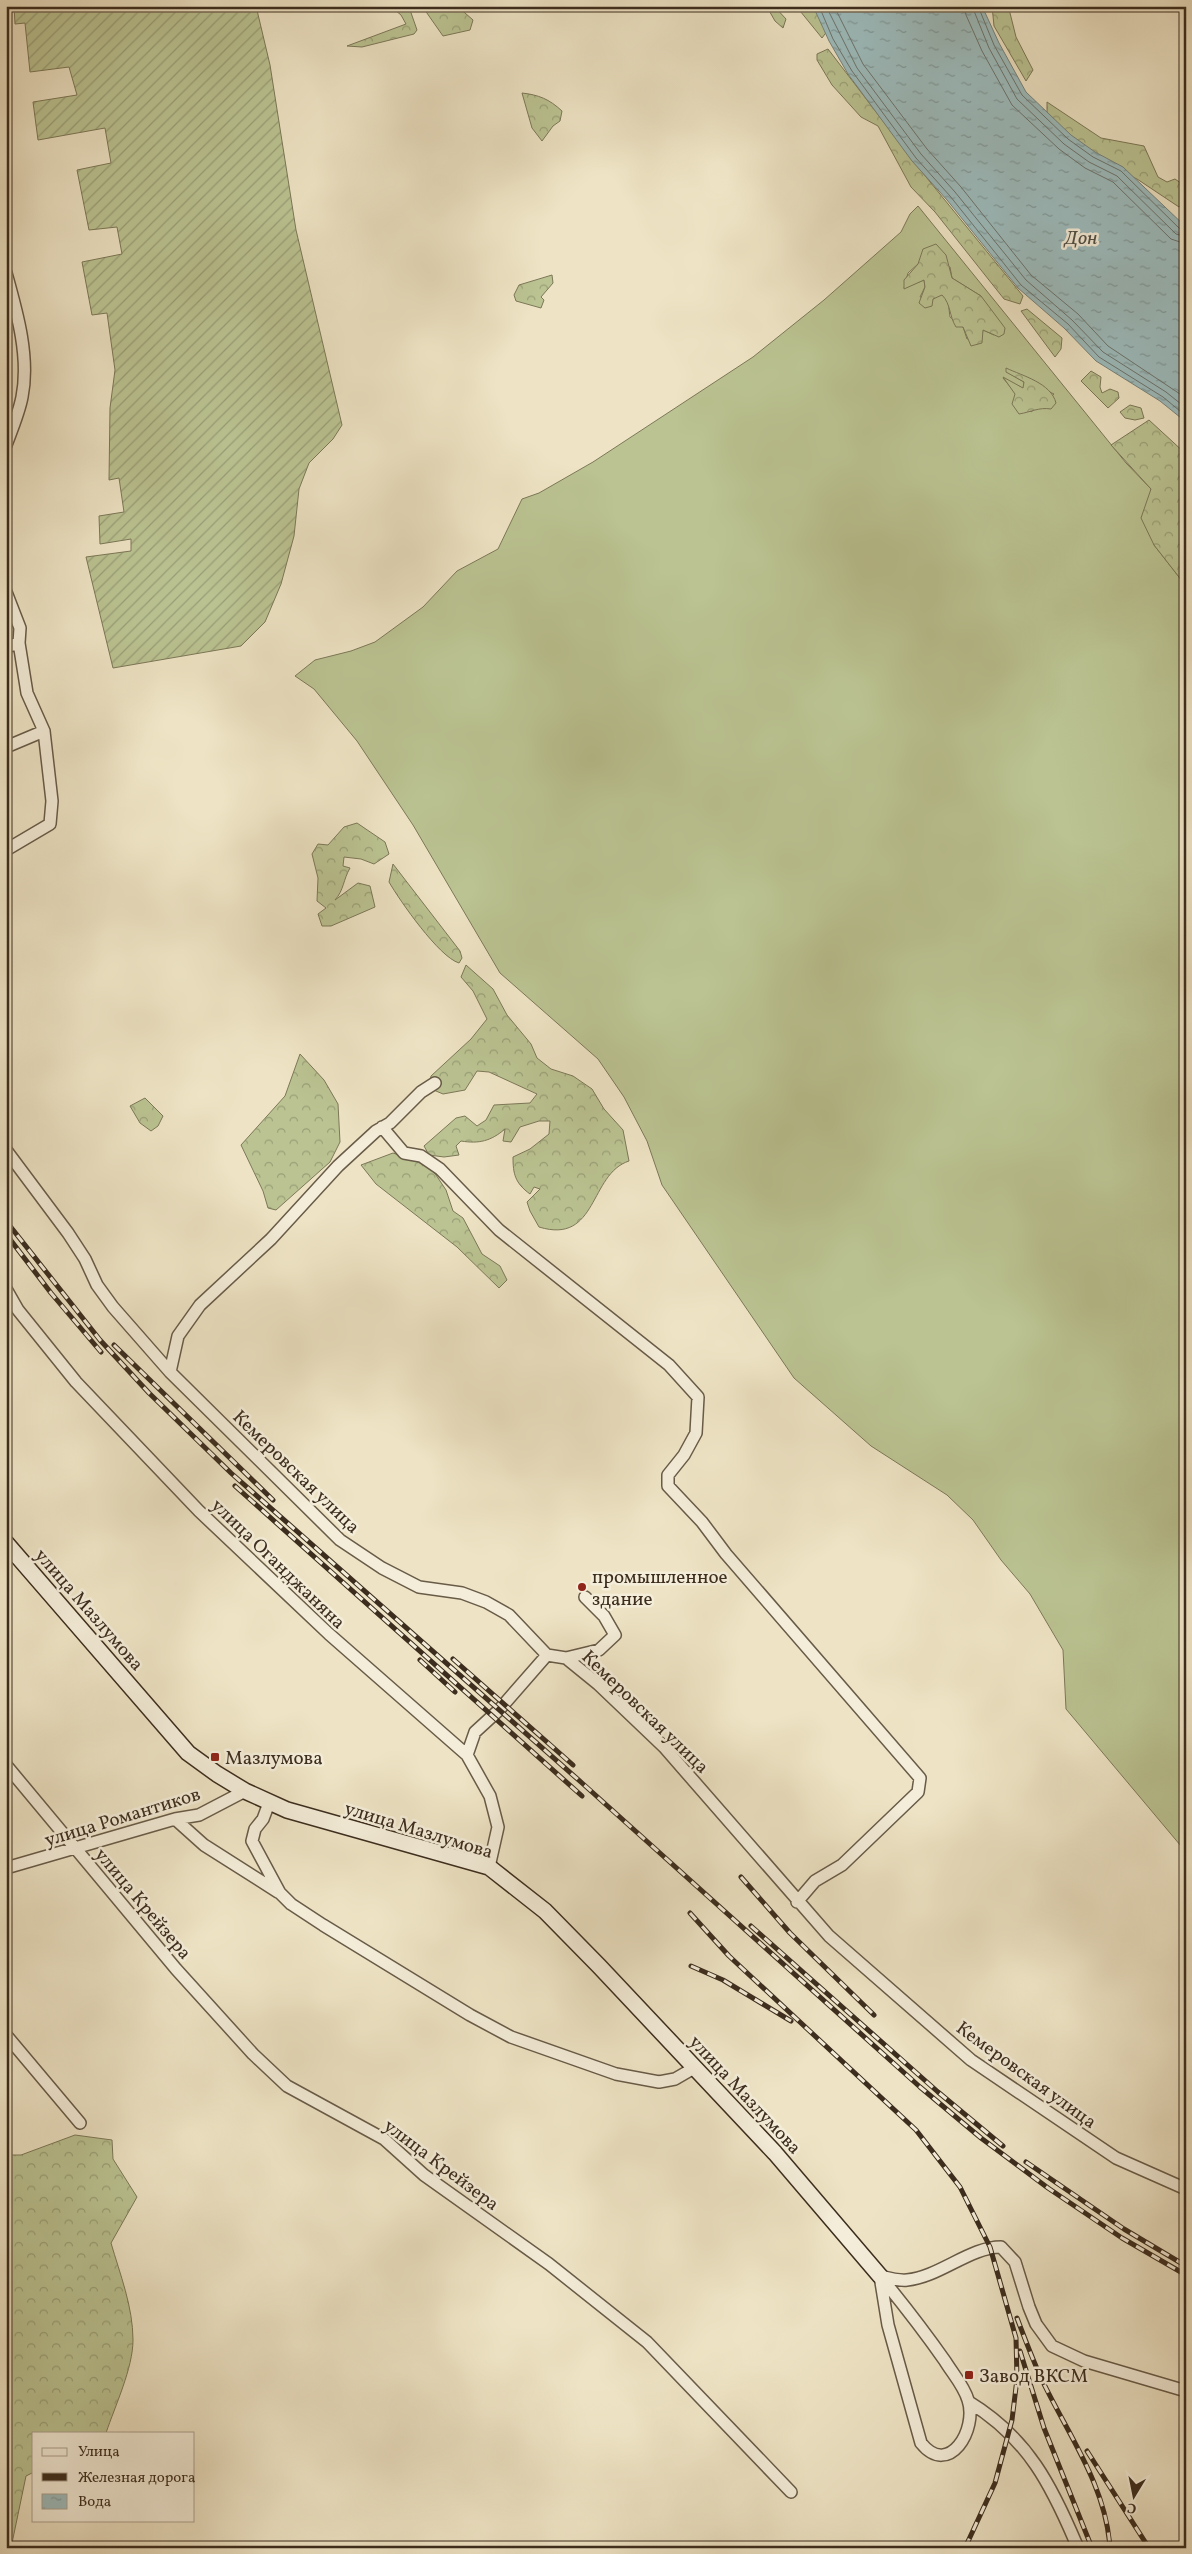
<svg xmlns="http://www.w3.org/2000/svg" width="1192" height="2554" font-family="Vollkorn,serif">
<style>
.grass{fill:#bbc392;stroke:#7c7858;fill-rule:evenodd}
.forest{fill:url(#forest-crowns);stroke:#7c7858}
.garden{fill:url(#garden-furrows);stroke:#7c7858}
.water{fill:url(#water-ripples);stroke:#76837d}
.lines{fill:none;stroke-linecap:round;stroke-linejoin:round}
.shore{stroke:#6c746e;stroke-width:1}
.street-casing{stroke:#685b48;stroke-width:14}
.secondary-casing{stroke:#3c2d1e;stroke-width:18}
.street{stroke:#f4edd9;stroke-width:11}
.secondary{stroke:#f4edd9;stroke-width:15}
.rail-casing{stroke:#3c2d1e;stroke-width:5}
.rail{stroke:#f4edd9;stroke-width:3;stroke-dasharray:9;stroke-linecap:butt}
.poi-dot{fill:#8f2418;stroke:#f4edd9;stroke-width:2}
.labels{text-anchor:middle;stroke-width:5;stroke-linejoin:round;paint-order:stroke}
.street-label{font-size:19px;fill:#3c2d1e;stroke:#f4edd9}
.poi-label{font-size:19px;fill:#3c2d1e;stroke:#f4edd9;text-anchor:start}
.water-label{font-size:20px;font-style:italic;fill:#545146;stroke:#f4edd9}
</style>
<defs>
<pattern id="forest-crowns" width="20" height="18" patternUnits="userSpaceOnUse" patternTransform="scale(1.25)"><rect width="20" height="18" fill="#bbc392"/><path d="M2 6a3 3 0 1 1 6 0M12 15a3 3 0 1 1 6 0" fill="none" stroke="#999f77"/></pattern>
<pattern id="garden-furrows" width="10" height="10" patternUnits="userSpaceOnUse" patternTransform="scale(1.25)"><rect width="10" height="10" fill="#bbc392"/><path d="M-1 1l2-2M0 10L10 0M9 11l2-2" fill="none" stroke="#999f77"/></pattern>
<pattern id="water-ripples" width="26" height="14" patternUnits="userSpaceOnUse" patternTransform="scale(1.25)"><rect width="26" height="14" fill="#9dbcbd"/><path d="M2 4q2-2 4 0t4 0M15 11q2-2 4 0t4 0" fill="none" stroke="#819999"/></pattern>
</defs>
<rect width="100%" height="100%" fill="#eee4c5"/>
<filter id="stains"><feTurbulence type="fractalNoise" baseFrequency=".004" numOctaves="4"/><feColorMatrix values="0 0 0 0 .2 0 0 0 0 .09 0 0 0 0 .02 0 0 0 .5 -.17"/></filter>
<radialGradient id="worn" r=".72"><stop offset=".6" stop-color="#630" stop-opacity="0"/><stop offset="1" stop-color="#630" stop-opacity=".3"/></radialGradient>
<path class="grass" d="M 918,206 L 1126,463 L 1151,489 L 1154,545 L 1186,586 L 1186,1852 L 1066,1709 L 1063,1650 L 1030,1594 L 1001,1560 L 973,1520 L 947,1495 L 871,1446 L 794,1378 L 662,1185 L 647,1141 L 624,1097 L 598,1059 L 500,973 L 413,825 L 357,741 L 314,689 L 295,676 L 315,660 L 351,651 L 375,642 L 423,607 L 457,571 L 498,549 L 522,499 L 539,493 L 593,462 L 753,357 L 824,300 L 901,232 L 910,214 ZM 918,264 L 950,267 L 952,278 L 981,296 L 994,335 L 983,330 L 982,335 L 967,339 L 963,327 L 950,317 L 948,301 L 942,294 L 933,299 L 920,297 L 925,287 L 924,280 L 904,288 L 908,273 ZM 1007,372 L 1054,394 L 1031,412 L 1003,378 L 1024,389 L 1024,382 Z"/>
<path class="forest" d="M 390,6 L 409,7 L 417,30 L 414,34 L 362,47 L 347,46 L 406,24 L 401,15 Z
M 422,6 L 457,6 L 473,20 L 470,30 L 443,36 Z
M 774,6 L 786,19 L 783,28 L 775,21 L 767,7 Z
M 796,6 L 816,6 L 828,30 L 822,38 Z
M 992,6 L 1006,6 L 1009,9 L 1016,37 L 1033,70 L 1026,81 L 994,26 Z
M 828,49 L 922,172 L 1023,296 L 1020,304 L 1004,299 L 935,212 L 911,187 L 878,126 L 861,117 L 832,85 L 817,60 L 817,54 Z
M 522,93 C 539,95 549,99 562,111 L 560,121 L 553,126 L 542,141 L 532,128 Z
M 1047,102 L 1101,138 L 1144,146 L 1158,177 L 1167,182 L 1175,179 L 1185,186 L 1186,202 L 1179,207 L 1137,179 L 1107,165 L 1047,117 Z
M 936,244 L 946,255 L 952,278 L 981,296 L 1005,328 L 1004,334 L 999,337 L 983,330 L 982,343 L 971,346 L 963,327 L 956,327 C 949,316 951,304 942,295 L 933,299 L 932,306 L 925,308 L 919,303 L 925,287 L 924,280 L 904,289 L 904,280 L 918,264 L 923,249 Z
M 552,275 L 553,283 L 541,297 L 544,300 L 541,308 L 516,301 L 514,295 L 519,285 Z
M 1027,309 L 1062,338 L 1061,349 L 1055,357 L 1021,311 Z
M 1006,368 C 1023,376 1051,383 1056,403 L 1051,409 C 1039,407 1031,412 1019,414 L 1012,404 L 1015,394 L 1003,377 L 1023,388 L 1024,382 L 1006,372 Z
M 1091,371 L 1101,377 L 1100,387 L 1102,393 L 1110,389 L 1118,392 L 1119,398 L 1108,408 L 1081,381 Z
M 1130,405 L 1141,408 L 1144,418 L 1135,420 L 1125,418 L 1120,412 Z
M 1149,420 L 1186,454 L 1186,586 L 1154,545 L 1141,518 L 1151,489 L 1111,445 Z
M 357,823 L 385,842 L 389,854 L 374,864 L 361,859 L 344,857 L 343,866 L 350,868 C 343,880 344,890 335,900 L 358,883 L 370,886 L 375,907 L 331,926 L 322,926 L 318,914 L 326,908 L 317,901 L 318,878 L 312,854 L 318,844 L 328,845 L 344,827 Z
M 393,864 L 460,951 L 462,958 L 459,963 C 439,957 400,901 389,882 Z
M 466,965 L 493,989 L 507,1015 L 531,1044 L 537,1058 L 551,1069 L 573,1076 L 592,1089 L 604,1109 L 623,1130 L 629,1161 C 589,1174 598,1245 539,1227 L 530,1211 L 527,1202 L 540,1189 L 534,1187 L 530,1194 C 515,1183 513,1174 513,1157 L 530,1149 L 549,1134 L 550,1121 L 539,1121 L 520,1127 L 511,1142 L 503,1141 L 505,1129 C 491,1141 479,1144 461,1141 L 456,1146 L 459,1155 L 444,1157 L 429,1155 L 424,1146 L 456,1118 L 465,1116 L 477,1126 L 486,1120 L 494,1105 L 530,1103 L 537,1094 L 489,1072 L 477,1071 L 465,1090 L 443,1094 L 429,1088 L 431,1076 L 471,1039 L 487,1019 L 473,991 L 461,977 Z
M 300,1054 L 324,1080 L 338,1104 L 340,1142 L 330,1162 L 276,1210 L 268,1208 L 263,1191 L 241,1145 L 285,1096 Z
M 145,1098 L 163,1116 L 158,1126 L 151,1131 L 140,1123 L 130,1106 Z
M 393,1153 L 430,1166 L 446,1190 L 453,1211 L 463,1218 L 482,1254 L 500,1266 L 507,1280 L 499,1288 L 457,1247 L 376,1184 L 361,1165 Z
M 75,2135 L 112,2140 L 113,2159 L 137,2197 L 111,2243 C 120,2274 133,2307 133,2340 C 133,2368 115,2406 106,2433 L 34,2433 L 34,2472 L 26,2476 L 11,2548 L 6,2548 L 6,2155 L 21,2155 Z"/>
<path class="garden" d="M 14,6 L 256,6 L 270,65 L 296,230 L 342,425 L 333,439 L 309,463 L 299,489 L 294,536 L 281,584 L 265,622 L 241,646 L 113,668 L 86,557 L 131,551 L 131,539 L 100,544 L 99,516 L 124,512 L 119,478 L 109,480 L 110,408 L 115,370 L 107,313 L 92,315 L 82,262 L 122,254 L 117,227 L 89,230 L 77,170 L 111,163 L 105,128 L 38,140 L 33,102 L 77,95 L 69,67 L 30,72 L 25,23 L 15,24 Z"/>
<path class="water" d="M 813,6 L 982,6 L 999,43 L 1026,92 L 1071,135 L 1095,152 L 1123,167 L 1186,227 L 1186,422 L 1160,401 L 1096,361 L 1064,328 L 1018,288 L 947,200 L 912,161 L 848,74 L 829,41 Z"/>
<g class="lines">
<path class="shore" d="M 819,6 L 833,39 L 852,71 L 916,158 L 950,196 L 1021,285 L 1068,324 L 1099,357 L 1163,397 L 1186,416
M 826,6 L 857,68 L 921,154 L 955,192 L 1026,280 L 1072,320 L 1103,352 L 1166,392 L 1186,408
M 834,6 L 863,64 L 927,149 L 961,187 L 1031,275 L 1078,314 L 1108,346 L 1186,398
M 964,6 L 966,15 L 982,51 L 1012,105 L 1059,149 L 1085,168 L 1113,182 L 1171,239 L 1186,244
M 972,6 L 989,48 L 1017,99 L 1064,144 L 1089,162 L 1117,176 L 1176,234 L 1186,237
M 978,6 L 994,45 L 1022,95 L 1068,139 L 1093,157 L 1121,171 L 1180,229 L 1186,231"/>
<defs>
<path id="street" d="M 6,273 C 17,312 30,357 22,397 C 19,413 12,429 6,445
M 6,592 L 20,628 L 19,643 L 27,693 L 44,731 L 52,801 L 50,824 L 6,850
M 6,647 L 19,643
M 6,747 L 44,731
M 382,1127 L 404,1153 L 421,1156 L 440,1169 L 499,1230 L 669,1365 L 698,1397 L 696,1433 L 684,1455 L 668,1475 L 668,1486 L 702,1522 L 726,1554 L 920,1778 L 918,1792 L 842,1865 L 815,1881 L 797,1902
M 6,1150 L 68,1233 L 85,1259 L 97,1285 L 113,1307 L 170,1372 L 340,1540 L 382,1568 L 419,1587 L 462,1593 L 486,1602 L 509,1615 L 547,1655 L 566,1658 L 598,1684 L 664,1747 L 829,1936 L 971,2060 L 1116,2158 L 1186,2189
M 6,1289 L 18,1310 L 76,1382 L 199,1511 L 329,1634 L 467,1755 L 490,1796 L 498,1827 L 489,1867
M 170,1372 L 178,1336 L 200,1305 L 271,1239 L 338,1166 L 376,1131 L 390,1123 L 421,1092 L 435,1083
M 566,1658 L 599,1650 L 615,1635 L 604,1616 L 585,1597
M 467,1755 L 475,1732 L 499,1710 L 547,1655
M 6,1765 L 176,1969 L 253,2054 L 287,2086 L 384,2139 L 424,2175 L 549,2264 L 647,2342 L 791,2492
M 269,1803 L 263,1819 L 255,1829 L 252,1841 L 280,1893 L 291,1904 L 323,1925 L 470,2015 L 511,2037 L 616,2074 L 659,2082 L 675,2079 L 694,2068
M 175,1819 L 204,1845 L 278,1892
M 6,1868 L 175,1819 L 199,1815 L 245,1791
M 6,2035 L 80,2123
M 880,2276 C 903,2304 924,2331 945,2361 C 953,2374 964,2386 968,2400 C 978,2429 949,2478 921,2443 L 888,2325 Z
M 880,2276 C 888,2278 899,2281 907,2280 C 939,2277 970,2247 1001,2247 L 1015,2262 L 1029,2307 L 1036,2324 L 1052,2346 L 1084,2361 L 1186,2391
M 969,2402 C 1028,2438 1052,2486 1078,2548"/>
<path id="secondary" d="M 6,1543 L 188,1753 L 217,1774 L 245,1791 L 287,1810 L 489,1867 L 545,1911 L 599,1966 L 775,2153 L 880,2276"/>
</defs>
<use href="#street" class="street-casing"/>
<use href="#secondary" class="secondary-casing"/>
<use href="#street" class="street"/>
<use href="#secondary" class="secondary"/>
<defs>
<path id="rail" d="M 6,1221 L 100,1340 L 149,1393 L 231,1473 L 582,1783 L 920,2087 L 981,2138 L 1048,2188 L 1122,2238 L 1186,2275
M 6,1234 L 51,1293 L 101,1352
M 114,1345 L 273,1500
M 235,1486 L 582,1796
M 453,1659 L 573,1765
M 420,1660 L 455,1692
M 741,1877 L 790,1933 L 874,2015
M 690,1913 L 729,1956 L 916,2130 L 960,2187 L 990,2247 L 1016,2338 L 1017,2379 L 1012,2420 L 995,2483 L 965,2548
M 751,1926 L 938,2092 L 1003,2146
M 691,1966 L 723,1980 L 791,2021
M 1026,2162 L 1124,2229 L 1186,2266
M 1017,2318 C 1025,2339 1033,2361 1043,2382 C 1069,2436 1106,2486 1110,2548
M 1020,2351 L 1044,2428 L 1092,2548
M 1087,2451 L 1149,2548"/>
</defs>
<use href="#rail" class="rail-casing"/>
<use href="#rail" class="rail"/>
</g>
<g class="poi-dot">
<circle cx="582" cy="1587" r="5"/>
<rect x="210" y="1752" width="10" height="10" rx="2.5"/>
<rect x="964" y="2370" width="10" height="10" rx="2.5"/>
</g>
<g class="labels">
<g class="street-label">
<text transform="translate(297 1471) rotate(44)" y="7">Кемеровская улица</text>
<text transform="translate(279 1563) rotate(44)" y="7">улица Оганджаняна</text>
<text transform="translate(90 1609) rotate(49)" y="7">улица Мазлумова</text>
<text transform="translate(646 1711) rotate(44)" y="7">Кемеровская улица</text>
<text transform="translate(122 1816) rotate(-17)" y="7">улица Романтиков</text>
<text transform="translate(419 1829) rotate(17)" y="7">улица Мазлумова</text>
<text transform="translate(144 1903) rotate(50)" y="7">улица Крейзера</text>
<text transform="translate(1027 2074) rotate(36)" y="7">Кемеровская улица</text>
<text transform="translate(746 2094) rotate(47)" y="7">улица Мазлумова</text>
<text transform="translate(442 2164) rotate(37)" y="7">улица Крейзера</text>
</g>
<g class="poi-label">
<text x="592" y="1583">промышленное<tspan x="592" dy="22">здание</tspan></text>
<text x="225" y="1764">Мазлумова</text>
<text x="979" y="2382">Завод ВКСМ</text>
</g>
<g class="water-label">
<text x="1081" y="244">Дон</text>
</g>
</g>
<rect width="1192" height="2554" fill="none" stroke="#eee4c5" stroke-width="25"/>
<rect x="8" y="8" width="1177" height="2539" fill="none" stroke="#3c2d1e" stroke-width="2.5"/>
<rect x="12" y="12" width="1167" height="2529" fill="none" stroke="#3c2d1e"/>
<rect x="32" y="2432" width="162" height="90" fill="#f4edd9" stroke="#aaa08e"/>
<rect x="42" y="2448" width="25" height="8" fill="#f4edd9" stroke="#aaa08e"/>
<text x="78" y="2456" font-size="15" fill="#3c2d1e">Улица</text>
<rect x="42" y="2473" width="25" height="8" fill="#3c2d1e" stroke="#aaa08e"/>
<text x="78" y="2482" font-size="15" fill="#3c2d1e">Железная дорога</text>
<rect x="42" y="2494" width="25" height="15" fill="url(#water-ripples)" stroke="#aaa08e"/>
<text x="78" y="2506" font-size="15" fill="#3c2d1e">Вода</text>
<g transform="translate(1134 2496) rotate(190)" stroke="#f4edd9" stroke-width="4" paint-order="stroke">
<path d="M0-4L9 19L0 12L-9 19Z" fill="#3c2d1e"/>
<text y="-8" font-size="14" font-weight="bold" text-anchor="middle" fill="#3c2d1e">С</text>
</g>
<rect width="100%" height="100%" filter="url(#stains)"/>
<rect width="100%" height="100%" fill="url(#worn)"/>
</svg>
